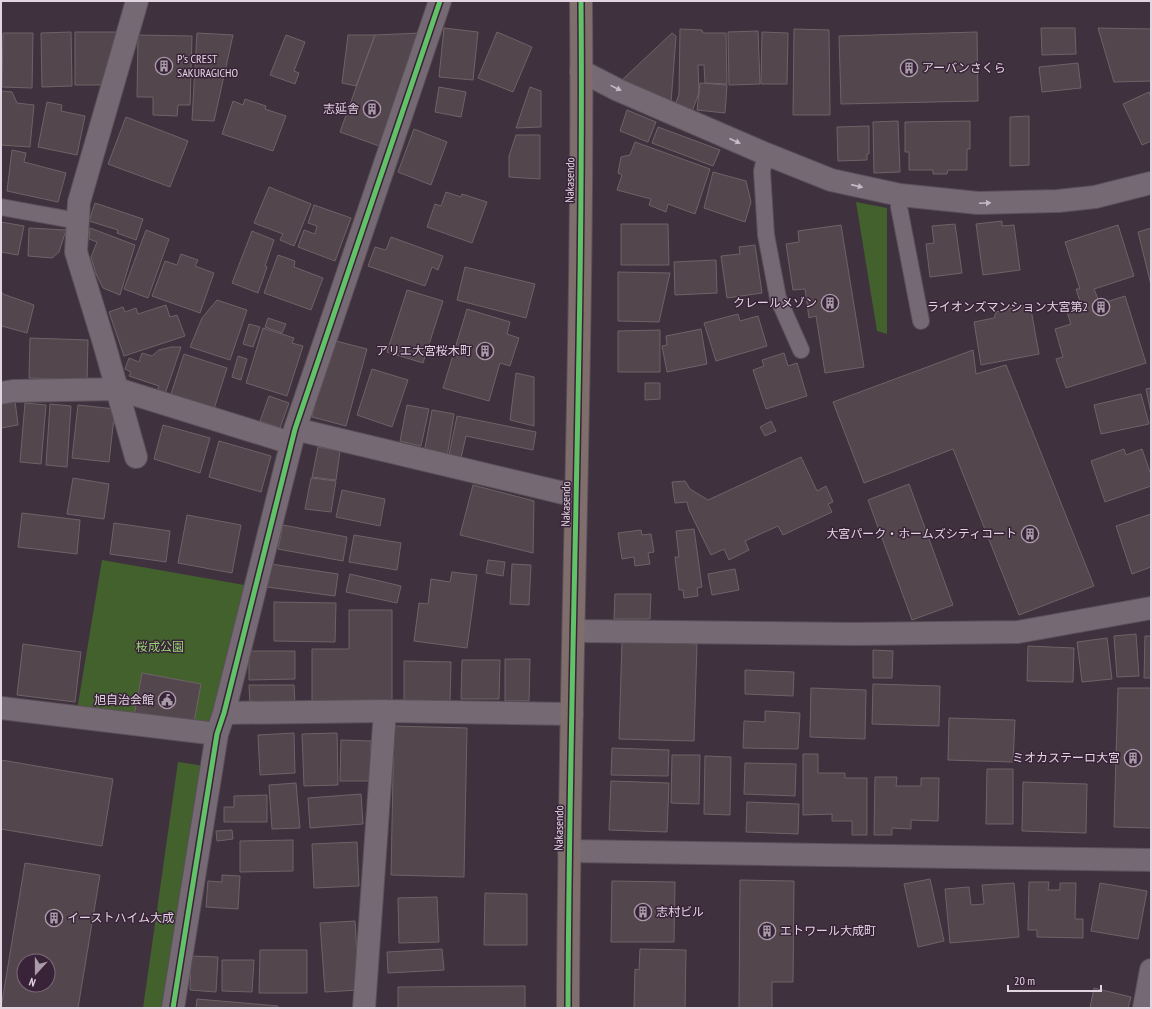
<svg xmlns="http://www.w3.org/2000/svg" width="1152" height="1009" font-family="'PT Sans Narrow','Noto Sans JP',sans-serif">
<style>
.green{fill:#42612d}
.building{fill:#53464c;stroke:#6f6267;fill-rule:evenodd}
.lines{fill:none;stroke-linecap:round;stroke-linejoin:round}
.service-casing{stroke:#5b505a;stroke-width:18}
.minor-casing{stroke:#5b505a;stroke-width:24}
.trunk-casing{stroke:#5b505a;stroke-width:24}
.service{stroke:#756a74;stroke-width:16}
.minor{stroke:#756a74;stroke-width:22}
.trunk{stroke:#806e6c;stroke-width:22}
.cycleway-casing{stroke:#392338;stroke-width:8}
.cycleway{stroke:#61c268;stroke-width:5}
.oneway{fill:#c7bac6}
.labels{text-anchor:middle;stroke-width:3;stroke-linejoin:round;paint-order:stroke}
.poi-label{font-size:12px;fill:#e2d4e1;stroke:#392338;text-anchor:end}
.street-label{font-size:12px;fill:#e2d4e1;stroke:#392338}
.park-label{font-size:12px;fill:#96d472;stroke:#392338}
</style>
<rect width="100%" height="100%" fill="#3f323e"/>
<path class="green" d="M 856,202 L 887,208 L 887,334 L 877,331 Z
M 102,560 L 250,586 L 213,728 L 77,710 Z
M 178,762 L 205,766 L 168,1008 L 143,1008 Z"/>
<path class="building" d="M 444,28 L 478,32 L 473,80 L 439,77 Z
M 1041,28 L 1075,28 L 1076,54 L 1042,55 Z
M 1098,28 L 1151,29 L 1151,81 L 1114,82 Z
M 680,29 L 702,30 L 703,33 L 726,33 L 727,84 L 705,83 L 704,65 L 698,65 L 699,93 L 691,114 L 675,106 L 679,94 Z
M 794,29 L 829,30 L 830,115 L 793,115 Z
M 758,31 L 760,84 L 729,85 L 728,32 Z
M 71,32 L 72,86 L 42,87 L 41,33 Z
M 75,32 L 120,32 L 101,85 L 75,85 Z
M 497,32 L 532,47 L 513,92 L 478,78 Z
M 762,32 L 788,33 L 787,84 L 761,84 Z
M 977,32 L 978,101 L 841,104 L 839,36 Z
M 3,33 L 33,33 L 32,88 L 2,87 Z
M 197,33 L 233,35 L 214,121 L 192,120 Z
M 421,33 L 382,147 L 340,132 L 375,35 Z
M 672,33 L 676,36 L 671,103 L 622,80 Z
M 138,35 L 192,36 L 190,105 L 178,105 L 177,116 L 153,115 L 153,97 L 137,97 Z
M 286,35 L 305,42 L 294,71 L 299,73 L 295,84 L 270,75 Z
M 348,35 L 375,35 L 356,86 L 342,83 Z
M 1078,63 L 1081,88 L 1042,92 L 1039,67 Z
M 700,83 L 727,85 L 725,113 L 697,110 Z
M 439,87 L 466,92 L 461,117 L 435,112 Z
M 530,87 L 541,91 L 541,127 L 516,128 Z
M 1,91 L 12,92 L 17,103 L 34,105 L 30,147 L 1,145 Z
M 1149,92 L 1151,98 L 1151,141 L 1142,145 L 1123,104 Z
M 245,99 L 266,106 L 265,109 L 286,116 L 273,151 L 222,134 L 233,101 L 243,105 Z
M 47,102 L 62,105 L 61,111 L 85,116 L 77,155 L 38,147 Z
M 627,110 L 656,122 L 648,142 L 620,131 Z
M 1029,116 L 1029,165 L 1010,166 L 1010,117 Z
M 126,117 L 188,141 L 170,187 L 108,164 Z
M 898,121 L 900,172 L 874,173 L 873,122 Z
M 970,121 L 970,149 L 967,149 L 967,170 L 948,170 L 947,174 L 933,174 L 933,170 L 909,170 L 909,152 L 905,152 L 905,122 Z
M 869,126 L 869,154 L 867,154 L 867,160 L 838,161 L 837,127 Z
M 658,127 L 720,150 L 713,166 L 652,143 Z
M 414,129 L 447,142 L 431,185 L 398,172 Z
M 516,135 L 540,135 L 540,179 L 509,177 L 509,156 Z
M 635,142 L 710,169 L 695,214 L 668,204 L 666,212 L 649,205 L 651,199 L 617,190 L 622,175 L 618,173 L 621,157 L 630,155 Z
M 12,150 L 26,153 L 24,162 L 66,173 L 58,202 L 7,191 Z
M 713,172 L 746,181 L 751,202 L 745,222 L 704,208 Z
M 269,187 L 311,204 L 294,246 L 280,240 L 283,234 L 254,223 Z
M 446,192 L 461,197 L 462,194 L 487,202 L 472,243 L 427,227 L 435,204 L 441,206 Z
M 95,203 L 143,219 L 136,240 L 117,233 L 118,230 L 89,221 Z
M 314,205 L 351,218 L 335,261 L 298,247 L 304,230 L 315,234 L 317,226 L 308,223 Z
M 1002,221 L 1002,226 L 1014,225 L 1020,270 L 983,275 L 976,224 Z
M 1,222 L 24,226 L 18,255 L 1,252 Z
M 621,224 L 668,224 L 669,265 L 621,265 Z
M 955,224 L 962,273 L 930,277 L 926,244 L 934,243 L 932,226 Z
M 841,225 L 864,367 L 825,373 L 816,316 L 809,318 L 805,289 L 793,290 L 786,244 L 799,242 L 798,231 Z
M 1118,225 L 1134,276 L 1094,289 L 1100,304 L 1125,296 L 1146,363 L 1066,388 L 1056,359 L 1063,357 L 1055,329 L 1071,324 L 1066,309 L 1081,305 L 1076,289 L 1080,289 L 1065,242 Z
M 29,228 L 66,230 L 59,252 L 52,258 L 28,256 Z
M 90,228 L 135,245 L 120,295 L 103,288 L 96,274 L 91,257 L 97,242 L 89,239 Z
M 1151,228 L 1151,285 L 1138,232 Z
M 146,230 L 169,239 L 148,298 L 124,289 Z
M 252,231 L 274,240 L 265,266 L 267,267 L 258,293 L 232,283 Z
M 391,237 L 443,256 L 438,270 L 432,267 L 425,286 L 368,266 L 375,247 L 386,250 Z
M 755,245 L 762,293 L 727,298 L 721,256 L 740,254 L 739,247 Z
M 181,254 L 198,260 L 195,266 L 214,273 L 200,313 L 152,296 L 165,261 L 177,265 Z
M 278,255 L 295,261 L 294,267 L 323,278 L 311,310 L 264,293 Z
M 716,260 L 717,293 L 675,295 L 674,262 Z
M 465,267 L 535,284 L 526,318 L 457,300 Z
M 618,272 L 670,273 L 659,322 L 618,321 Z
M 407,290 L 443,301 L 423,363 L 387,352 Z
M 1,291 L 3,294 L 34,305 L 27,333 L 2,326 L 1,331 Z
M 217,300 L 247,310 L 230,360 L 190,347 L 202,318 Z
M 1030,304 L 1039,354 L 981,365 L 974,322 L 994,318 L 996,312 Z
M 166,305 L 170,317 L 177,315 L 185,336 L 124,356 L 109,312 L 123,307 L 125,312 L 136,308 L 138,314 Z
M 467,309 L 510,322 L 507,334 L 519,338 L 510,366 L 500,363 L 489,401 L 443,388 Z
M 738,314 L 740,321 L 758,316 L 767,346 L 716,361 L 704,323 Z
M 268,318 L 286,324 L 282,333 L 265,327 Z
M 249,324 L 260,327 L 253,347 L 243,344 Z
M 263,328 L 294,338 L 292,343 L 303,346 L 287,396 L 246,383 Z
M 701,329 L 707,364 L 667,372 L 662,346 L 667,345 L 666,336 Z
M 660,330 L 660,372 L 618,372 L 618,331 Z
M 30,338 L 88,340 L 87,380 L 29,378 Z
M 332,340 L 367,349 L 346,426 L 312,417 Z
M 171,347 L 181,347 L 165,394 L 157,391 L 159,386 L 129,376 L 131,372 L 125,369 L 129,358 L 139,362 L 142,353 L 152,356 L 159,350 Z
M 973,350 L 976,374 L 1006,365 L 1094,586 L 1019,615 L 953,449 L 864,483 L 833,402 Z
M 784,353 L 788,366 L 797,363 L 807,396 L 766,409 L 753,370 L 764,366 L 762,360 Z
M 184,354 L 227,368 L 214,409 L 171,394 Z
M 238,356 L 247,359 L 241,380 L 232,377 Z
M 372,369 L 408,380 L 392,427 L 357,415 Z
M 516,373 L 534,377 L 534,426 L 510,420 Z
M 645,383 L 660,383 L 660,399 L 645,400 Z
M 1151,388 L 1151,413 L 1146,389 Z
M 1141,394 L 1149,424 L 1101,434 L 1094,405 Z
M 269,396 L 289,403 L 280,428 L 260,421 Z
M 15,401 L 18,425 L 1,428 L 1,403 Z
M 25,403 L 46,405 L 41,464 L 20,462 Z
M 50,404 L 71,406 L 67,467 L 46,465 Z
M 78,405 L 115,409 L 109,462 L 72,458 Z
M 407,405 L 429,409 L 421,446 L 400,441 Z
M 432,410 L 454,414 L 447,457 L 424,453 Z
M 457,416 L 536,432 L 533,450 L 466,436 L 461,458 L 449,455 Z
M 771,421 L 776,431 L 765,436 L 760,427 Z
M 163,425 L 210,438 L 200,473 L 154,459 Z
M 219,441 L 271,456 L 261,492 L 209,477 Z
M 318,447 L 340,451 L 336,480 L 312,477 Z
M 1124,449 L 1126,455 L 1142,449 L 1151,475 L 1151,486 L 1105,502 L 1091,461 Z
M 801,457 L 817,491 L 826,486 L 833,502 L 828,504 L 832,512 L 783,535 L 778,526 L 745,541 L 749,550 L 729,560 L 724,549 L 711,555 L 689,510 L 687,502 L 675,503 L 672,482 L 685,481 L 690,489 L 708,500 Z
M 73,478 L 109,484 L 104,519 L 67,514 Z
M 311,478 L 336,481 L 331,512 L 305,509 Z
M 909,484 L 953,605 L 912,620 L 868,500 Z
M 473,485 L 534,501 L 533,553 L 460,535 Z
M 342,490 L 385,499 L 380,526 L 336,517 Z
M 22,513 L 80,520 L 77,554 L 18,547 Z
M 1151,514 L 1151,567 L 1132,574 L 1116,526 Z
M 187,515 L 241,525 L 232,573 L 178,563 Z
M 114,523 L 170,531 L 166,562 L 110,554 Z
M 283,525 L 347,537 L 343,561 L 278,549 Z
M 694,529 L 702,587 L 697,588 L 698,596 L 684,598 L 683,590 L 679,590 L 675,557 L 679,557 L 676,531 Z
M 641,530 L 642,535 L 651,534 L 654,552 L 648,553 L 650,564 L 635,566 L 634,557 L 622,559 L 618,533 Z
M 354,535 L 401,543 L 397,570 L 349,562 Z
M 488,560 L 505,562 L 503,576 L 486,573 Z
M 271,564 L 338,574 L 335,596 L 267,587 Z
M 512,564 L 531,565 L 529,605 L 510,604 Z
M 735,569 L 739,590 L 712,595 L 708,574 Z
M 452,572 L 477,575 L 467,648 L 414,641 L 419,603 L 428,604 L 431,579 L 450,582 Z
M 350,574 L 401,586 L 397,603 L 346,592 Z
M 615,594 L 651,594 L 650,619 L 614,619 Z
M 274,602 L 336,603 L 335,642 L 274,641 Z
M 349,610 L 392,610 L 392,701 L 312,702 L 312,649 L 349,649 Z
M 1136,634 L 1139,676 L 1117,677 L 1114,636 Z
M 1145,636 L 1151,636 L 1151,678 L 1144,678 Z
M 1107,638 L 1112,679 L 1082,682 L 1077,642 Z
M 622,641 L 697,644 L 694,741 L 619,739 Z
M 23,644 L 81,652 L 75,702 L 17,695 Z
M 1028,646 L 1074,648 L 1073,682 L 1027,681 Z
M 873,650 L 893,651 L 892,678 L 873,678 Z
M 249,651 L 295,651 L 295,679 L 249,680 Z
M 505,659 L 530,659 L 529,701 L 505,701 Z
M 462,660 L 500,660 L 499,699 L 461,699 Z
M 404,661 L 451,662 L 450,702 L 404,701 Z
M 745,670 L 794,672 L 793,696 L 745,694 Z
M 142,673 L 201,684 L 193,727 L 134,716 Z
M 873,684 L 940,686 L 939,726 L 872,724 Z
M 249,685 L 294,685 L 295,704 L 250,705 Z
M 811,688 L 866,690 L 865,739 L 810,737 Z
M 1118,688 L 1151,688 L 1151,828 L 1114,827 Z
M 765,711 L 800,713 L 798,749 L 743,748 L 744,721 L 765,722 Z
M 949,718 L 1015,720 L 1013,762 L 948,760 Z
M 394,726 L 467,728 L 464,877 L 391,875 Z
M 294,733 L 295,773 L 260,775 L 258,735 Z
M 337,733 L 338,785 L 304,786 L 302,734 Z
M 341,740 L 371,741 L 370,781 L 340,781 Z
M 612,748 L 669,750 L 668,776 L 611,775 Z
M 803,754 L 818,754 L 818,773 L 845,773 L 845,778 L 867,778 L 867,835 L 852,835 L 852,821 L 832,821 L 832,814 L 803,815 Z
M 672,755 L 700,755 L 699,804 L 671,803 Z
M 705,756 L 731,757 L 730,815 L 704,814 Z
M 1,760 L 113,779 L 102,846 L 1,829 Z
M 745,763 L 796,764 L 795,796 L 744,794 Z
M 987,769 L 1013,769 L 1013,824 L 986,824 Z
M 875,777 L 897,777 L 896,786 L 921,786 L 921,778 L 939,778 L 938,821 L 911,820 L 911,829 L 892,828 L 892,835 L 874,835 Z
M 611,781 L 669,783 L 667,832 L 609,830 Z
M 1023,782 L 1087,784 L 1086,833 L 1022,831 Z
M 296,783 L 300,828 L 272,829 L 269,785 Z
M 361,794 L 363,824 L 310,828 L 308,798 Z
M 267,795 L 267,822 L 224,822 L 224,807 L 234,807 L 234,796 Z
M 747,802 L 799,804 L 798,834 L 746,832 Z
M 232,830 L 233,839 L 217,841 L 216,831 Z
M 293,840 L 293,871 L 240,872 L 240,841 Z
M 357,842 L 359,886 L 314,888 L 312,844 Z
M 25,863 L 100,875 L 78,1008 L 1,1008 ZM 24,961 L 48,961 L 48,985 L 24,985 Z
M 222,875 L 240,876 L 238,909 L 206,907 L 208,881 L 222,882 Z
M 930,879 L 944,941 L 918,947 L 904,884 Z
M 740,880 L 794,881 L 793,982 L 772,982 L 772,1008 L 739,1008 Z
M 612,881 L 675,882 L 674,942 L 611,942 Z
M 1029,882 L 1049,882 L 1048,890 L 1060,890 L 1060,883 L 1076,883 L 1075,919 L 1083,919 L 1083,938 L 1037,937 L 1037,930 L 1028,930 Z
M 1014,883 L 1019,937 L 950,943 L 945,889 L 969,887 L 971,905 L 984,904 L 982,885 Z
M 1100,883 L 1147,891 L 1138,939 L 1091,931 Z
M 485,893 L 527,894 L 527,945 L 484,945 Z
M 437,897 L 439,942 L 399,943 L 398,898 Z
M 355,921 L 359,990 L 325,992 L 320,923 Z
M 442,949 L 444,970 L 388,973 L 387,952 Z
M 640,949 L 686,950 L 685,1008 L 634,1008 L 635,969 L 639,970 Z
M 260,950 L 307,950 L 307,993 L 259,993 Z
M 191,956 L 218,957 L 216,992 L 190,990 Z
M 222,960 L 254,960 L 252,992 L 222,991 Z
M 525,986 L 525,1008 L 398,1008 L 398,987 Z
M 1094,988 L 1131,997 L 1128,1008 L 1090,1008 Z
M 197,999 L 278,1006 L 278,1008 L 196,1008 Z"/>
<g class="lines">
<defs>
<path id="service" d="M 766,154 L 762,171 L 766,235 L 778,298 L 801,350
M 900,195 L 899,207 L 921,321
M 1,207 L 78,221"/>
<path id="minor" d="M 581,71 L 618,90 L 766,154 L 831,180 L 900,195 L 978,203 L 1058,201 L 1095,197 L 1151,183
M 1,393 L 13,391 L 117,389 L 291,443
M 295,429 L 576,496
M 136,457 L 104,343 L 76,252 L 79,202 L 137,1
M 575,631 L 856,634 L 1018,632 L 1151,608
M 1,708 L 217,734
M 224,713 L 385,711 L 572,714
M 569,851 L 1151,860
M 173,1008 L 217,734 L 224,713 L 295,429 L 440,1
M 364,1008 L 385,711
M 1144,1008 L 1151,970"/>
<path id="trunk" d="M 568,1008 C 569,672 584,337 581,1"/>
</defs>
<use href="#service" class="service-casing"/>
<use href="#minor" class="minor-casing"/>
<use href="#trunk" class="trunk-casing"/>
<use href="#service" class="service"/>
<use href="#minor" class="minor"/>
<use href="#trunk" class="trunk"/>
<defs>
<path id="cycleway" d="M 173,1008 L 217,734 L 224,713 L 295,429 L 440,1
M 568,1008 C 569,672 584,337 581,1"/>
</defs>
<use href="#cycleway" class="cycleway-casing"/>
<use href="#cycleway" class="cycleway"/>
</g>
<defs><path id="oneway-solid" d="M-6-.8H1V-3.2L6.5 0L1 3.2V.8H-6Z"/></defs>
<g class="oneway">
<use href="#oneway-solid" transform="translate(616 88) rotate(26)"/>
<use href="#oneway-solid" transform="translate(735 141) rotate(24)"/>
<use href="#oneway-solid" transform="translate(857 186) rotate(13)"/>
<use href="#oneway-solid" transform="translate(985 203) rotate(-2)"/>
</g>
<defs>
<symbol id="building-ring" viewBox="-11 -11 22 22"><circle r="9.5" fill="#392338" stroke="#a99ba8" stroke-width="1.5"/><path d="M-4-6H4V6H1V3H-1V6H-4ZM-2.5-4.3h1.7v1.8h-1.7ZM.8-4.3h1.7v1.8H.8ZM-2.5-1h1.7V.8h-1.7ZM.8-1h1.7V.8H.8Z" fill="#a99ba8"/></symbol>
<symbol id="civic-ring" viewBox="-11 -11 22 22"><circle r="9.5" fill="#392338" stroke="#a99ba8" stroke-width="1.5"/><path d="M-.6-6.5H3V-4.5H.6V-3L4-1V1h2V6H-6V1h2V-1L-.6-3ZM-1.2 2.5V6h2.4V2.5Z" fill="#a99ba8"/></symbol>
</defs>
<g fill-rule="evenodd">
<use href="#building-ring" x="154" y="56" width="20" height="20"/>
<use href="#building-ring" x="899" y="58" width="20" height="20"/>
<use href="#building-ring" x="362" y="99" width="20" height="20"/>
<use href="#building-ring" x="820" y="293" width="20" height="20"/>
<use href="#building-ring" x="1091" y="297" width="20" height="20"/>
<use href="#building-ring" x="475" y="341" width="20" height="20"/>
<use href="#building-ring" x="1020" y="524" width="20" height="20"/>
<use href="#civic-ring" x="157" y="690" width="20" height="20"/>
<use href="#building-ring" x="1123" y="748" width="20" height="20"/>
<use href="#building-ring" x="633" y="902" width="20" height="20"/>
<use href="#building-ring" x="44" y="908" width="20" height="20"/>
<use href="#building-ring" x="757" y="921" width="20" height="20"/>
</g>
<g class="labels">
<g class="poi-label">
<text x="177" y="63" text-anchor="start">P's CREST<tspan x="177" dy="14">SAKURAGICHO</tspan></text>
<text x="922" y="72" text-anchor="start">アーバンさくら</text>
<text x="359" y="113">志延舎</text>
<text x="817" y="307">クレールメゾン</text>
<text x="1088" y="311">ライオンズマンション大宮第2</text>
<text x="472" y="355">アリエ大宮桜木町</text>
<text x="1017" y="538">大宮パーク・ホームズシティコート</text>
<text x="154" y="704">旭自治会館</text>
<text x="1120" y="762">ミオカステーロ大宮</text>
<text x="656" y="916" text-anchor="start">志村ビル</text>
<text x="67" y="922" text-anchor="start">イーストハイム大成</text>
<text x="780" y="935" text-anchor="start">エトワール大成町</text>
</g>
<g class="street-label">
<text transform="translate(570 180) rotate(-89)" y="4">Nakasendo</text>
<text transform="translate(566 504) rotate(-89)" y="4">Nakasendo</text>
<text transform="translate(559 828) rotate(-89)" y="4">Nakasendo</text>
</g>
<g class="park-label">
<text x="160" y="651">桜成公園</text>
</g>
</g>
<rect width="1152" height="1009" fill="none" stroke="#e2d4e1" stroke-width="4"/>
<g transform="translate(36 973) rotate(201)"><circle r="19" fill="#392338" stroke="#7d6a7c"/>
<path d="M0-3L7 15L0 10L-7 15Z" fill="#a99ba8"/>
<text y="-6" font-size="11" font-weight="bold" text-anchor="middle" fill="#e2d4e1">N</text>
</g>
<path d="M1008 985v6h93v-6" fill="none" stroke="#e2d4e1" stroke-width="2"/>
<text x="1014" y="985" font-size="12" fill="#e2d4e1" stroke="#392338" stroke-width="3" paint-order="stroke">20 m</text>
</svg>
